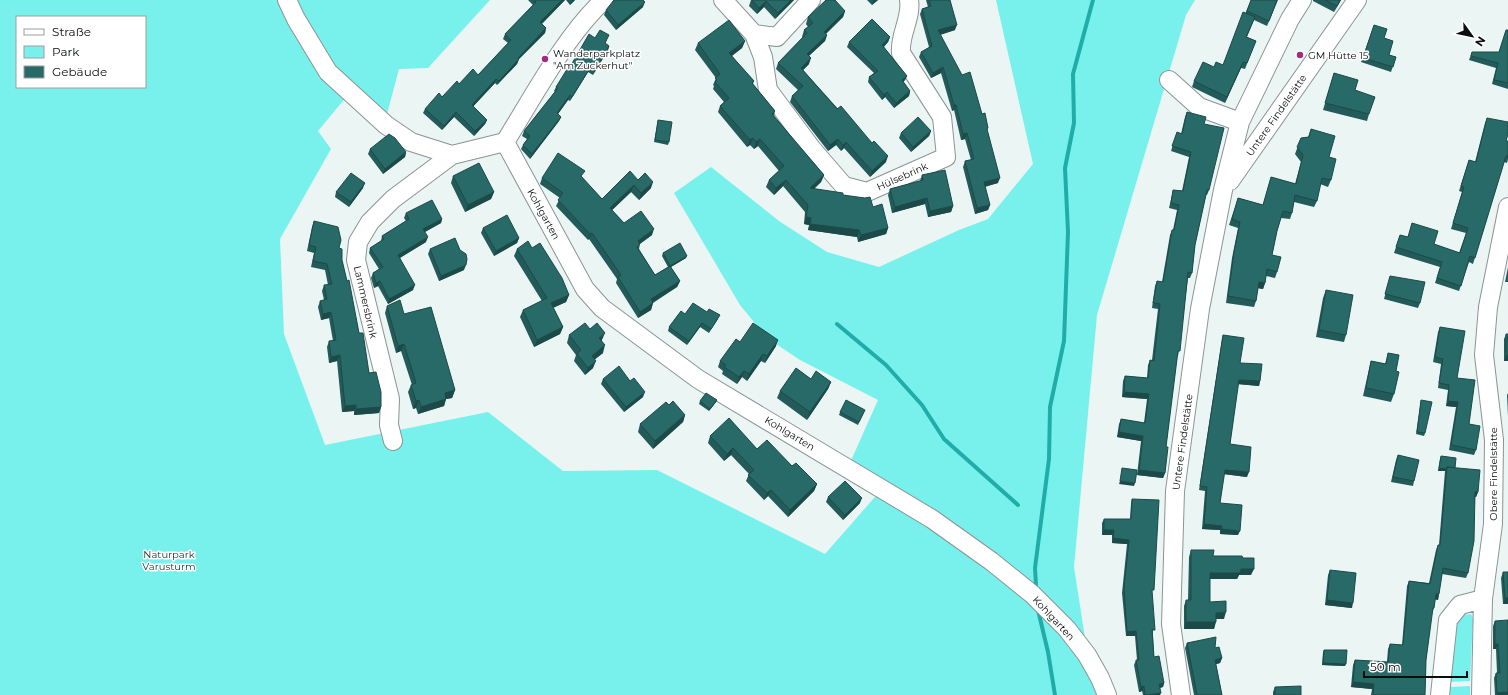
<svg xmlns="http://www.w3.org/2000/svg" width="1508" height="695" font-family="Montserrat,sans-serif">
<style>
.green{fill:#78f1ec;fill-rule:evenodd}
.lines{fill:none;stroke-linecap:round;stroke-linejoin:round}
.stream{stroke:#20ada9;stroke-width:4}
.minor-casing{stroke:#8b9494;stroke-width:20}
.minor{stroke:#fff;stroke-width:18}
.wall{fill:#225b59}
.shaded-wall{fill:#1c4a48}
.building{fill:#286a67;stroke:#1c4a48}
.poi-dot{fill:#a32a81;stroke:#fff;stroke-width:1.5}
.labels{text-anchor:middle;stroke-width:3;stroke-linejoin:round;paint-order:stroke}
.poi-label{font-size:10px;fill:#090d0c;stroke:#fff;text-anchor:start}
.street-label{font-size:10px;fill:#090d0c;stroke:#fff}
.park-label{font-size:10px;fill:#1a302f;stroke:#fff}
</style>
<rect width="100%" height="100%" fill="#ebf5f4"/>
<path class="green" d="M 0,0 L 490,0 L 428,68 L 399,69 L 386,118 L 352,90 L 318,131 L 331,149 L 280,239 L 284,334 L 325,445 L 488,412 L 563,471 L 657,470 L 825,554 L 881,490 L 849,465 L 878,400 L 800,360 L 767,338 L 740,305 L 674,193 L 711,167 L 779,221 L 827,252 L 879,267 L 959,230 L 988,219 L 1033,164 L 996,0 L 1195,0 L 1186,15 L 1097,315 L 1074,567 L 1087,651 L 1100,695 L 0,695 ZM 17,17 L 145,17 L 145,87 L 17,87 Z
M 1471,614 L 1473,618 L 1470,681 L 1449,682 L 1455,626 L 1462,615 Z
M 1470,686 L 1470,695 L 1448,695 L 1449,687 Z"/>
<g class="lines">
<path class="stream" d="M 837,324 L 886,365 L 922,405 L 944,439 L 1018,505
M 1036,585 L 1035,568 L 1049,459 L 1050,407 L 1064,341 L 1068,232 L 1065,168 L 1074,123 L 1073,74 L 1093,0
M 1038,610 L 1048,652 L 1055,695"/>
<defs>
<path id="minor" d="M 287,0 L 296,19 L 328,72 L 386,125 L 411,142 L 452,155
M 723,0 L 754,34 L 763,57 L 768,90 L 812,149 L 844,186 L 867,192 L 946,157 L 942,117 L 901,53 C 899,35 912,18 909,0
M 754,34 L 777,37 L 811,0
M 1169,80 L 1199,107 L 1240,122
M 505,142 L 585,289 L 602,308 L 698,379 L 932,519 L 991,561 L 1032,594 L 1067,629 L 1087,655 L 1100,678 L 1107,695
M 1230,181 L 1357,0
M 393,441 L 389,425 L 390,399 L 356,260 L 358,242 L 370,222 L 393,199 L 452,155 L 505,142 C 533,97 566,35 604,0
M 1181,695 L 1171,624 L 1175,491 L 1200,309 L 1223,190 L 1240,122 L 1290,19 L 1302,0
M 1440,695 L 1448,620 L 1460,605 L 1483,599
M 1481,695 L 1483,599 L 1493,524 L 1494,440 L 1484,355 L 1488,307 L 1508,207"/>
</defs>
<use href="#minor" class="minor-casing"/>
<use href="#minor" class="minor"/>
</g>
<path class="wall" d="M 528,0 L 565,0 L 542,24 L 546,28 L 545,33 L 519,59 L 517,64 L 497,85 L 495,83 L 473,106 L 487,120 L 485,124 L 474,136 L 454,117 L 442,130 L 423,113 L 425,109 L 459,84 L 478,75 L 508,43 L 503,39 L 505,34 L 533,5 Z
M 566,0 L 575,0 L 570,5 Z
M 751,0 L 794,0 L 775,19 L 764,7 L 757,14 L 749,6 Z
M 867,0 L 878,0 L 872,5 Z
M 926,0 L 950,0 L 955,30 L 940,35 L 982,114 L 988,128 L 987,131 L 998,183 L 985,187 L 990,205 L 988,210 L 975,214 L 963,167 L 965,161 L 971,160 L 965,139 L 961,140 L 954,110 L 952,111 L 941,73 L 931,78 L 919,57 L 921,52 L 929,47 L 920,14 L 922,9 L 928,7 Z
M 1251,0 L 1278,0 L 1267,26 L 1254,20 L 1247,37 L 1256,41 L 1245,69 L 1241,68 L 1225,103 L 1192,87 L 1194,81 L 1214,67 L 1223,65 Z
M 1313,0 L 1341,0 L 1334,12 L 1313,1 Z
M 643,7 L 616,30 L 604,15 L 606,10 Z
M 845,11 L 843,17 L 826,34 L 827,35 L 825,41 L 809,56 L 809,64 L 803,70 L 886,162 L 870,177 L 844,148 L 841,151 L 836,145 L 828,151 L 790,102 L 792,96 L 798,90 L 776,69 L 778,63 L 803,37 L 802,37 L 804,30 L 808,27 L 806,24 L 808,17 Z
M 1374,25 L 1384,38 L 1389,55 L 1396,57 L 1391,72 L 1361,62 Z
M 1506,30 L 1508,30 L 1508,89 L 1492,84 L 1496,68 L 1469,60 L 1472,52 L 1499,52 Z
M 890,37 L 888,42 L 884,47 L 907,76 L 905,80 L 903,82 L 910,91 L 909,96 L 894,108 L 885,97 L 882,100 L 868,82 L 869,77 L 874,73 L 847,47 L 849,42 Z
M 595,38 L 607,40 L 605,43 L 609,46 L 608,50 L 593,75 L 588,72 L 570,101 L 568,100 L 558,114 L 561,117 L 559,121 L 530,159 L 521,149 L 523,145 L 527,139 L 522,136 L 524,131 L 555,92 L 554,91 L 556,87 L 570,67 Z
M 745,41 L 742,48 L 732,56 L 754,81 L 753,84 L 775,111 L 774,116 L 824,175 L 821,182 L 814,189 L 843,195 L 873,207 L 888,228 L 886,234 L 858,242 L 857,237 L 808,230 L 809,225 L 804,224 L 805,212 L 783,186 L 774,195 L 766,187 L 769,180 L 779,171 L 758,146 L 754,149 L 750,145 L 747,147 L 718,112 L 720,106 L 724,102 L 713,89 L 714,86 L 713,85 L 716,78 L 695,50 L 698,43 Z
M 1334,73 L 1355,90 L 1369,114 L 1367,121 L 1323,110 Z
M 1187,112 L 1204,124 L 1209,190 L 1207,195 L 1206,195 L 1195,245 L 1192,273 L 1190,278 L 1188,278 L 1178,356 L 1177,356 L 1166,447 L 1165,473 L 1163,478 L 1137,475 L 1141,441 L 1117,437 L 1119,424 L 1121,419 L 1144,423 L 1147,399 L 1122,397 L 1123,381 L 1125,376 L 1147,378 L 1148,365 L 1150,360 L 1152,360 L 1158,309 L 1152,308 L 1155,286 L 1157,281 L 1162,282 L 1170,235 L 1172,230 L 1173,230 L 1177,210 L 1169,208 L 1172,195 L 1173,190 L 1182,191 L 1189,157 L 1171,151 L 1177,132 L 1181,134 L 1185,117 Z
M 1487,118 L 1506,141 L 1508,141 L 1508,159 L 1507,163 L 1504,162 L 1473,264 L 1469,262 L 1459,291 L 1435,283 L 1440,267 L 1394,253 L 1400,235 L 1408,237 L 1412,223 L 1434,244 L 1459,253 L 1466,233 L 1451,229 L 1462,192 L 1459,191 L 1467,166 L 1469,160 L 1475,162 L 1485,123 Z
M 658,120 L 669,142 L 668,145 L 654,142 Z
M 1311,129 L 1329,157 L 1331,180 L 1328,187 L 1320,184 L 1317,201 L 1314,207 L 1294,202 L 1292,213 L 1290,219 L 1281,218 L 1277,231 L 1272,255 L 1277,272 L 1275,278 L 1266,276 L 1265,283 L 1263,289 L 1258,288 L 1256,301 L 1254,307 L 1226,303 L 1232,258 L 1238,228 L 1229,225 L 1238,198 L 1263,205 L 1271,177 L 1295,184 L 1301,162 L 1295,154 L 1301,138 L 1308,137 Z
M 931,131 L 929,136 L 911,152 L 899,138 L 901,133 Z
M 370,149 L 406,152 L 405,157 L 383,174 L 368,154 Z
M 922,175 L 953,206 L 951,212 L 928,217 L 925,204 L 892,213 L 888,195 L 890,189 L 920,181 Z
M 453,176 L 494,192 L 491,199 L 465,212 L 451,183 Z
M 542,178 L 582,178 L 602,199 L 638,180 L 651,188 L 639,200 L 631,192 L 612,210 L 624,223 L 652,235 L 640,244 L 639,249 L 655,275 L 668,267 L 662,256 L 663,253 L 686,258 L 671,267 L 680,281 L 677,287 L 653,303 L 651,310 L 638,318 L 616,283 L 617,279 L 589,239 L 588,240 L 556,206 L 560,198 L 540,184 Z
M 363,188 L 349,207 L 335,197 L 336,192 Z
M 406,213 L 442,219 L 441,223 L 425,232 L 426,242 L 400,258 L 413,290 L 388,304 L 378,286 L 374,288 L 371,278 L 373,273 L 379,269 L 369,253 L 370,248 L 381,241 L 382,236 L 406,221 L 404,218 Z
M 314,221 L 339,248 L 359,333 L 369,373 L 381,407 L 379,413 L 354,415 L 354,411 L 342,412 L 337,361 L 329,363 L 327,347 L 329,341 L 333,341 L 329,318 L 321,320 L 318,307 L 320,301 L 324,300 L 322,291 L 324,285 L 328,285 L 325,270 L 311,267 L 314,253 L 307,251 L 312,227 Z
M 483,228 L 519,238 L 517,243 L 494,256 L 481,233 Z
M 532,248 L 569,295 L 566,302 L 553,308 L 563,327 L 560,334 L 534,347 L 520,317 L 523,310 L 542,301 L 514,256 L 517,249 Z
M 430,249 L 464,270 L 439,281 L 428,254 Z
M 1508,267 L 1508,282 L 1505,282 Z
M 1390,276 L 1420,303 L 1418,308 L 1384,299 Z
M 1326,290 L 1346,335 L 1344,342 L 1316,337 L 1323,298 Z
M 387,306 L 404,314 L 455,390 L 452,398 L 446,399 L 444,406 L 418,414 L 416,408 L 413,409 L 408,392 L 411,385 L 412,385 L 401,351 L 396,353 L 385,313 Z
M 707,312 L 718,319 L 709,333 L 700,327 L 687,345 L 668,331 L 669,327 L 685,314 Z
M 1440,327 L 1457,378 L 1476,450 L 1474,455 L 1449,450 L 1456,407 L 1446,406 L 1448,390 L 1438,388 L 1441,364 L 1433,362 L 1438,332 Z
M 590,329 L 602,340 L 602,341 L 603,353 L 595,359 L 593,368 L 585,375 L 574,361 L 576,355 L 567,343 L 569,335 Z
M 1506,334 L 1508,334 L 1508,361 L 1504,361 L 1504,339 Z
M 1223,335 L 1240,363 L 1260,381 L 1259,386 L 1238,384 L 1230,444 L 1247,477 L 1224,474 L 1220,503 L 1238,535 L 1220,534 L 1220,530 L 1202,529 L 1205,491 L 1199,490 L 1222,339 Z
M 740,342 L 776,346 L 765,363 L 761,361 L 747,381 L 742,377 L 737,384 L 722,374 L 723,371 L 718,367 L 720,361 Z
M 1388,353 L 1396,371 L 1394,394 L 1391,402 L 1363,396 L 1369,369 L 1371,361 L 1385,364 Z
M 603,379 L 630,381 L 643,397 L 624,412 L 601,384 Z
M 811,379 L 831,382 L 828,389 L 807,420 L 777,398 L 780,391 Z
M 1508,393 L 1508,416 L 1507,395 Z
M 717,400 L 716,402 L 709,411 L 699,404 L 700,401 Z
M 1421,400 L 1425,433 L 1424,436 L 1416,434 Z
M 669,405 L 685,415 L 683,422 L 653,449 L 638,432 L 640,424 Z
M 840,412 L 864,412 L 858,425 L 839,415 Z
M 710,436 L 757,449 L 792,466 L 817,484 L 814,491 L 788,517 L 768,496 L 764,500 L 746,481 L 749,474 L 731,455 L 724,461 L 708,443 Z
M 1398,455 L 1414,481 L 1413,486 L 1391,482 L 1396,460 Z
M 1441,456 L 1455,468 L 1478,492 L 1476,497 L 1475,497 L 1468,573 L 1466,578 L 1442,574 L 1438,600 L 1435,599 L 1434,608 L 1432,613 L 1426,660 L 1425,695 L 1371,695 L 1372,689 L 1351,687 L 1353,665 L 1355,660 L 1387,662 L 1388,649 L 1390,644 L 1402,645 L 1407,586 L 1409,581 L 1429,583 L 1436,550 L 1438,545 L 1439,545 L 1445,471 L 1438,471 L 1440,459 Z
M 828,497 L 860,503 L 843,520 L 826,502 Z
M 1132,499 L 1152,595 L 1153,635 L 1154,657 L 1164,683 L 1163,687 L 1160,688 L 1160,695 L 1143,695 L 1142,691 L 1139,692 L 1134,665 L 1136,660 L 1137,660 L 1135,636 L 1126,636 L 1122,593 L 1127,544 L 1112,543 L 1112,535 L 1102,535 L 1102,523 L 1104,519 L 1130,519 L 1131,504 Z
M 1191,550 L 1213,556 L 1243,558 L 1251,575 L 1239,575 L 1237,579 L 1210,579 L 1210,602 L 1224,619 L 1216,619 L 1214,629 L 1184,629 L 1184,606 L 1186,600 L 1188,600 L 1189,557 Z
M 1330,570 L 1352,608 L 1325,605 L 1328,575 Z
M 1503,572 L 1508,572 L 1508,604 L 1503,604 L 1501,578 Z
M 1495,621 L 1508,695 L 1495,695 L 1494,678 L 1496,673 L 1497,673 L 1496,649 L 1493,649 L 1493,626 Z
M 1187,643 L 1215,648 L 1222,658 L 1220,663 L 1216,664 L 1222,695 L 1194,695 L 1185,648 Z
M 1324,650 L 1345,666 L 1322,665 L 1323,652 Z
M 1275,687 L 1301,695 L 1273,695 L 1273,692 Z"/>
<path class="shaded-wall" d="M 562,0 L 565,0 L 538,27 L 540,22 Z
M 572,0 L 575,0 L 570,5 Z
M 791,0 L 794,0 L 775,19 L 778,13 Z
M 874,0 L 878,0 L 872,5 Z
M 1340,0 L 1341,0 L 1334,12 Z
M 766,1 L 764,7 L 757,14 L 759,8 Z
M 645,2 L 643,7 L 616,30 L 618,25 Z
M 845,11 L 843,17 L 821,38 L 824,32 Z
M 957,25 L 955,30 L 936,36 L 938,30 Z
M 546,28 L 545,33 L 519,59 L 517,64 L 497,85 L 499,81 L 518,58 Z
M 827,35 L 825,41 L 804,60 L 807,54 Z
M 890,37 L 888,42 L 880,50 L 882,45 Z
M 745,41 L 742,48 L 726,60 L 729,53 Z
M 609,46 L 608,50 L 593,75 L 595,71 Z
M 811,58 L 809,64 L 799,74 L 801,68 Z
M 1243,62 L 1241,68 L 1225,103 L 1227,97 Z
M 943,67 L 941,73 L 931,78 L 933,73 Z
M 590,68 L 588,72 L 570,101 L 572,97 Z
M 907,76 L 905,80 L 900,85 L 902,80 Z
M 496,79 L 495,83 L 470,110 L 472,105 Z
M 910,91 L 909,96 L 894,108 L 896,103 Z
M 887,92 L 885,97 L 882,100 L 884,95 Z
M 570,95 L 568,100 L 555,118 L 557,113 Z
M 954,105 L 956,105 L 954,110 L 952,111 Z
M 456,112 L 454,117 L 442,130 L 444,126 Z
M 561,117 L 559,121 L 530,159 L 532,154 Z
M 487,120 L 485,124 L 474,136 L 475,131 Z
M 931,131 L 929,136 L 911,152 L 913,147 Z
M 967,133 L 965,139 L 961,140 L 963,134 Z
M 753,138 L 750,145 L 747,147 L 750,140 Z
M 760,139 L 758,146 L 754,149 L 756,142 Z
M 838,139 L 836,145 L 828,151 L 830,145 Z
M 846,142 L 844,148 L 841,151 L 843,145 Z
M 406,152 L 405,157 L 383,174 L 385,169 Z
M 888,156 L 886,162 L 870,177 L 872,171 Z
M 824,175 L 821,182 L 807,195 L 810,188 Z
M 1000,178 L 998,183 L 982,187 L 984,182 Z
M 786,180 L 783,186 L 774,195 L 776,188 Z
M 653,182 L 651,188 L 639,200 L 641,193 Z
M 365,183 L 363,188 L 349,207 L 351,202 Z
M 634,185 L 631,192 L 608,214 L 610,208 Z
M 494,192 L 491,199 L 465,212 L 468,205 Z
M 927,198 L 925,204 L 892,213 L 895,207 Z
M 990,205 L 988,210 L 975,214 L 977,208 Z
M 953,206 L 951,212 L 928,217 L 930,211 Z
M 806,217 L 811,218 L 809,225 L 804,224 Z
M 442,219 L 441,223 L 421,234 L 423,229 Z
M 810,224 L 859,230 L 857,237 L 808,230 Z
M 888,228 L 886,234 L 858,242 L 861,235 Z
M 654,229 L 652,235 L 635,247 L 638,241 Z
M 592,233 L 589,239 L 588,240 L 590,234 Z
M 428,237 L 426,242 L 396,260 L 398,255 Z
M 519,238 L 517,243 L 494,256 L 496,251 Z
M 687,256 L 686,258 L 669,268 L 670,266 Z
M 466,265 L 464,270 L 439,281 L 441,276 Z
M 380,281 L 378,286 L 374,288 L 376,283 Z
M 680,281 L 677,287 L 648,305 L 651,299 Z
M 1259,282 L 1265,283 L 1263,289 L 1257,288 Z
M 415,285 L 413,290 L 388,304 L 389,299 Z
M 569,295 L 566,302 L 548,310 L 551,303 Z
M 653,303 L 651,310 L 638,318 L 640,312 Z
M 331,312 L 329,318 L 321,320 L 323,314 Z
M 702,323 L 700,327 L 687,345 L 689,341 Z
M 563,327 L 560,334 L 534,347 L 537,340 Z
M 605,333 L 602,340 L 596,345 L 599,338 Z
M 778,340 L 776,346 L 765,363 L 767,356 Z
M 404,344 L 401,351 L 396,353 L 398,346 Z
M 605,345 L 603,353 L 589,364 L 592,356 Z
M 763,354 L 761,361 L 747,381 L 749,374 Z
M 340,355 L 337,361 L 329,363 L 331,357 Z
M 1506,356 L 1508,356 L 1508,361 L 1504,361 Z
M 596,361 L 593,368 L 585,375 L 588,368 Z
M 744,371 L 742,377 L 737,384 L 739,377 Z
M 1239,380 L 1260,381 L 1259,386 L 1237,384 Z
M 831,382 L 828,389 L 807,420 L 810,412 Z
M 455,390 L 452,398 L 446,399 L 444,406 L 418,414 L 421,407 L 445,393 Z
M 645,392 L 643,397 L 624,412 L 626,407 Z
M 1124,392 L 1149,394 L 1147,399 L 1122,397 Z
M 419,400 L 416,408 L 413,409 L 416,401 Z
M 717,400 L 716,402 L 709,411 L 710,409 Z
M 1448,401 L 1458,402 L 1456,407 L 1446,406 Z
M 356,405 L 354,411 L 342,412 L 345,406 Z
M 381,407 L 379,413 L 354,415 L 356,409 Z
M 685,415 L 683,422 L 653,449 L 655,441 Z
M 1119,432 L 1143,436 L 1141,441 L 1117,437 Z
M 733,448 L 731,455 L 724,461 L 727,454 Z
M 1439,468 L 1446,469 L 1445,471 L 1438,471 Z
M 1139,470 L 1165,473 L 1163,478 L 1137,475 Z
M 1225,470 L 1249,472 L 1247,477 L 1223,474 Z
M 1120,481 L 1135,483 L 1134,486 L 1119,484 Z
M 817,484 L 814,491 L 788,517 L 790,510 Z
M 771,490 L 768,496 L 764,500 L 767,493 Z
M 1475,492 L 1478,492 L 1476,497 L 1474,497 Z
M 862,498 L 860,503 L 843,520 L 845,515 Z
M 1204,524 L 1222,526 L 1220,530 L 1202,529 Z
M 1221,529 L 1240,531 L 1238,535 L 1220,534 Z
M 1104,530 L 1114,530 L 1112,535 L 1102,535 Z
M 1113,538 L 1129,540 L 1127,544 L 1112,543 Z
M 1241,569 L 1254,569 L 1251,575 L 1239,575 L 1237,579 L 1208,579 L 1210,573 Z
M 1436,594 L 1439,594 L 1438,600 L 1434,599 Z
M 1505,598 L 1508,598 L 1508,604 L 1503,604 Z
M 1327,600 L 1353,603 L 1352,608 L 1325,605 Z
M 1226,612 L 1224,619 L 1214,619 L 1216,613 Z
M 1186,622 L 1216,622 L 1214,629 L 1184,629 Z
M 1136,631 L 1135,636 L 1126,636 L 1127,632 Z
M 1495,644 L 1498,644 L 1496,649 L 1493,649 Z
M 1222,658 L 1220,663 L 1213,665 L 1215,660 Z
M 1323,663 L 1346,664 L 1345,666 L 1322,665 Z
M 1353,682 L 1374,684 L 1372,689 L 1351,687 Z
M 1164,683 L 1163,687 L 1158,688 L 1159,684 Z
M 1144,686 L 1142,691 L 1139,692 L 1141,687 Z
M 1508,692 L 1508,695 L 1497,695 L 1497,693 Z
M 1161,693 L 1160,695 L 1148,695 Z"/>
<path class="building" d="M 534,0 L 562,0 L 540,22 L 546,28 L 518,58 L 519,59 L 499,81 L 496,79 L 472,105 L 487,120 L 475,131 L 456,112 L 444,126 L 425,109 L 439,93 L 442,97 L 457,81 L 459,84 L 473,69 L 478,75 L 511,40 L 505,34 L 536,2 Z
M 614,0 L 643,0 L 645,2 L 618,25 L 606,10 Z
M 752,0 L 791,0 L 778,13 L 766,1 L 759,8 Z
M 826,0 L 835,0 L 845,11 L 824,32 L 827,35 L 807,54 L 811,58 L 801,68 L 837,109 L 841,106 L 872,143 L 874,141 L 888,156 L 872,171 L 846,142 L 843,145 L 838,139 L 830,145 L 792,96 L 803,86 L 778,63 L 807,33 L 804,30 L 813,23 L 808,17 Z
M 929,0 L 950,0 L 957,25 L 938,30 L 962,75 L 970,72 L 982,114 L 985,113 L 988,128 L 987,129 L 1000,178 L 984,182 L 990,205 L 977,208 L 965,161 L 974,159 L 967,133 L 963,134 L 956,105 L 954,105 L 943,67 L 933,73 L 921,52 L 932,46 L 922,9 L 931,6 Z
M 1251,0 L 1277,0 L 1269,21 L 1247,11 Z
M 1325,0 L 1340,0 L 1337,6 Z
M 1243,12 L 1255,17 L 1246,37 L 1256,41 L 1247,63 L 1243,62 L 1227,97 L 1194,81 L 1203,62 L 1214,67 L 1216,62 L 1223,65 Z
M 872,19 L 890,37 L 882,45 L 907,76 L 902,80 L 910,91 L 896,103 L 887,92 L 884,95 L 869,77 L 878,71 L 849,42 Z
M 729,20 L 745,41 L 729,53 L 754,81 L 752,83 L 775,111 L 772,114 L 824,175 L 810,188 L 843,193 L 843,195 L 865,198 L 870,197 L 873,207 L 882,204 L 888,228 L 861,235 L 859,230 L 810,224 L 811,218 L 806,217 L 808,205 L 786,180 L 776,188 L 769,180 L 784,166 L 760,139 L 756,142 L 753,138 L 750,140 L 720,106 L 729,98 L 715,82 L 717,80 L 715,78 L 720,74 L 698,43 Z
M 1374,25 L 1387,29 L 1384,38 L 1393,41 L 1389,55 L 1396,57 L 1393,67 L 1363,58 Z
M 600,30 L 609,35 L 605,43 L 609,46 L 595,71 L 590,68 L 572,97 L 570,95 L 557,113 L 561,117 L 532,154 L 523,145 L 530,136 L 524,131 L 558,88 L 556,87 L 569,66 L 570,67 L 589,34 L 595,38 Z
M 1506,30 L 1508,30 L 1508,83 L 1494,80 L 1498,63 L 1471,56 L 1472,52 L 1499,52 Z
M 1334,73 L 1358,80 L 1355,90 L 1375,97 L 1369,114 L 1325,103 Z
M 1187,112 L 1206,117 L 1204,124 L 1224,128 L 1209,190 L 1207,190 L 1195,245 L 1192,273 L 1188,272 L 1180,351 L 1178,351 L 1166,447 L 1168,447 L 1165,473 L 1139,470 L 1143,436 L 1119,432 L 1121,419 L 1145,423 L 1149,394 L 1124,392 L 1125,376 L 1148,378 L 1150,360 L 1154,361 L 1160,304 L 1153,303 L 1157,281 L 1163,282 L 1172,230 L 1174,230 L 1179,205 L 1171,203 L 1173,190 L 1183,191 L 1191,152 L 1172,146 L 1177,132 L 1182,134 Z
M 918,117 L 931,131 L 913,147 L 901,133 Z
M 1487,118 L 1508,122 L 1508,134 L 1506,141 L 1508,141 L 1508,157 L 1506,156 L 1475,258 L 1470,256 L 1461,286 L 1437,278 L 1442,262 L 1396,247 L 1400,235 L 1408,237 L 1412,223 L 1438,231 L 1434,244 L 1460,253 L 1468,228 L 1453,223 L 1464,187 L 1461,186 L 1469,160 L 1476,162 Z
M 658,120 L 672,122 L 669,142 L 655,140 Z
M 1311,129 L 1335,136 L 1329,157 L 1336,159 L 1331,180 L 1322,178 L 1317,201 L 1295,195 L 1292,213 L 1283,211 L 1277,231 L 1272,255 L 1281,257 L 1277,272 L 1267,269 L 1265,283 L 1259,282 L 1256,301 L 1228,296 L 1234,252 L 1240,222 L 1232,219 L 1238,198 L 1263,205 L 1271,177 L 1296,184 L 1303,155 L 1297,147 L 1301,138 L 1309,137 Z
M 389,134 L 395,138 L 406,152 L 385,169 L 370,149 Z
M 558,153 L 585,171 L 581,176 L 602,199 L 630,171 L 638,180 L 645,173 L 653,182 L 641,193 L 634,185 L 610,208 L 624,223 L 641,211 L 654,229 L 638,241 L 640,244 L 637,247 L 655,275 L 670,266 L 680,281 L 651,299 L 653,303 L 640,312 L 618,277 L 621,275 L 592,233 L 590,234 L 558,200 L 563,193 L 542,178 Z
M 479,163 L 494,192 L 468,205 L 453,176 Z
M 945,170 L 953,206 L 930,211 L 927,198 L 895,207 L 890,189 L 923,180 L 922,175 Z
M 351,173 L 365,183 L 351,202 L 336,192 Z
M 432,200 L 442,219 L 423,229 L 428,237 L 398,255 L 415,285 L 389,299 L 380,281 L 376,283 L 373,273 L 383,267 L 370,248 L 384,239 L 382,236 L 409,219 L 406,213 Z
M 507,215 L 519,238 L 496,251 L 483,228 Z
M 314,221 L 338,227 L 341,240 L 339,248 L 342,249 L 342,260 L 347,281 L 349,280 L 359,333 L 363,333 L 369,373 L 376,372 L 381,392 L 381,407 L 356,409 L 356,405 L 345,406 L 340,355 L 331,357 L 329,341 L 336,340 L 331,312 L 323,314 L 320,301 L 327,299 L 324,285 L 332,284 L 327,264 L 313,261 L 316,247 L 309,245 Z
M 455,238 L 460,250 L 466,254 L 467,259 L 466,265 L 441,276 L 430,249 Z
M 528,241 L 532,248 L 540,243 L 562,278 L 569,295 L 551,303 L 563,327 L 537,340 L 523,310 L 547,298 L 517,249 Z
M 680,243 L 687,256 L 670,266 L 663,253 Z
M 1390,276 L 1425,282 L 1420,303 L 1385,294 Z
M 1326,290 L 1353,295 L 1346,335 L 1319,330 Z
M 400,300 L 404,314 L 431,307 L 455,390 L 445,393 L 446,399 L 421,407 L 419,400 L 416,401 L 411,385 L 416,383 L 404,344 L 398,346 L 387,306 Z
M 693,303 L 707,312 L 709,309 L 720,315 L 711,329 L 702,323 L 689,341 L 669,327 L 681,311 L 685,314 Z
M 585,323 L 590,329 L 597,323 L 605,333 L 599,338 L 605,345 L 592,356 L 596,361 L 588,368 L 577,354 L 581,350 L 569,335 Z
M 753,323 L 778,340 L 767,356 L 763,354 L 749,374 L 744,371 L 739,377 L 724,367 L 726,365 L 720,361 L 736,339 L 740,342 Z
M 1440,327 L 1465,331 L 1457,378 L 1475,380 L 1469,424 L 1480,426 L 1476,450 L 1451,445 L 1458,402 L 1448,401 L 1449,385 L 1439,383 L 1443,359 L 1435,357 Z
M 1506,334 L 1508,334 L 1508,356 L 1506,356 Z
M 1223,335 L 1244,338 L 1240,363 L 1262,364 L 1260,381 L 1239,380 L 1230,444 L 1251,447 L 1249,472 L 1225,470 L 1220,503 L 1242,505 L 1240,531 L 1221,529 L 1222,526 L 1204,524 L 1207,487 L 1200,486 Z
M 1388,353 L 1399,355 L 1396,371 L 1399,372 L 1394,394 L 1366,388 L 1371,361 L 1386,364 Z
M 619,366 L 630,381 L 634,378 L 645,392 L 626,407 L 603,379 Z
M 796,368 L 811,379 L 816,371 L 831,382 L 810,412 L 780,391 Z
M 706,393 L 717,400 L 710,409 L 700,401 Z
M 846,400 L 865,410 L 859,422 L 840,412 Z
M 1421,400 L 1432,402 L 1425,433 L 1417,432 Z
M 673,401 L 685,415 L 655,441 L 640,424 L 666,402 L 669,405 Z
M 729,418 L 757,449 L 767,440 L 792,466 L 796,463 L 817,484 L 790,510 L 771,490 L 767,493 L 748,475 L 754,470 L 733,448 L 727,454 L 710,436 Z
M 1398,455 L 1419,460 L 1414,481 L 1393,477 Z
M 1441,456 L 1456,458 L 1455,468 L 1447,467 L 1446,469 L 1439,468 Z
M 1447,467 L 1480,470 L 1478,492 L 1475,492 L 1474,541 L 1468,573 L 1443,568 L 1439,594 L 1436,594 L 1434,608 L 1433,608 L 1426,660 L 1425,695 L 1373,695 L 1374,684 L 1353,682 L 1355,660 L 1388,662 L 1390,644 L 1403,645 L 1409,581 L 1430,584 L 1438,545 L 1440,545 Z
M 1122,468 L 1137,470 L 1135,483 L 1120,481 Z
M 845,481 L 862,498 L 845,515 L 828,497 Z
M 1132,499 L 1159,500 L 1154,590 L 1152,590 L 1155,630 L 1152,630 L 1154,657 L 1159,656 L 1164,683 L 1159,684 L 1161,693 L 1148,695 L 1145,695 L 1144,686 L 1141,687 L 1136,660 L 1139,660 L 1136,631 L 1127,632 L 1124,588 L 1129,540 L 1113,538 L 1114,530 L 1104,530 L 1104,519 L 1131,519 Z
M 1191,550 L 1214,550 L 1213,556 L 1242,556 L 1243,558 L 1254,558 L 1254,569 L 1241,569 L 1240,573 L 1210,573 L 1210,602 L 1226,601 L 1226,612 L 1216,613 L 1216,622 L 1186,622 L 1186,600 L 1191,600 Z
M 1330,570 L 1356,573 L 1353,603 L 1327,600 Z
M 1503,572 L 1508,572 L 1508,598 L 1505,598 Z
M 1508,620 L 1508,692 L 1497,693 L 1496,673 L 1500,673 L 1498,644 L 1495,644 L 1495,621 Z
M 1216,637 L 1215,648 L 1219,647 L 1222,658 L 1215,660 L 1222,695 L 1197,695 L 1187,643 Z
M 1324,650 L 1347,650 L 1346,664 L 1323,663 Z
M 1301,686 L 1301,695 L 1275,695 L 1275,687 Z"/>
<g class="poi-dot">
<circle cx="1300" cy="55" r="4"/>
<circle cx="545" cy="59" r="4"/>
</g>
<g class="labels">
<g class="poi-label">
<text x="553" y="57">Wanderparkplatz<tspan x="553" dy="12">"Am Zuckerhut"</tspan></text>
<text x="1308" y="59">GM Hütte 15</text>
</g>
<g class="street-label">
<text transform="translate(1276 115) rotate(-55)" y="4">Untere Findelstätte</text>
<text transform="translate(902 176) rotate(-24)" y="4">Hülsebrink</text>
<text transform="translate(544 214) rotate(61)" y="4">Kohlgarten</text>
<text transform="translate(366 302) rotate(77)" y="4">Lammersbrink</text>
<text transform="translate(790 433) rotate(31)" y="4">Kohlgarten</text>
<text transform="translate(1182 442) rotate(-82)" y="4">Untere Findelstätte</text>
<text transform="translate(1493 474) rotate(-90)" y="4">Obere Findelstätte</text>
<text transform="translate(1054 618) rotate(47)" y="4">Kohlgarten</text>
</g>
<g class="park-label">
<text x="169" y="558">Naturpark<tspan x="169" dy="12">Varusturm</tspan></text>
</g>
</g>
<rect x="16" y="16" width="130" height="72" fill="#ffffff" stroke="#9d9e9e"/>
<rect x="24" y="29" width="20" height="6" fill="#ffffff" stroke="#9d9e9e"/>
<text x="52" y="36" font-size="12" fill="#090d0c">Straße</text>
<rect x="24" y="46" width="20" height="12" fill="#78f1ec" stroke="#9d9e9e"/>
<text x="52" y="56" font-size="12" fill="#090d0c">Park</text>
<rect x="24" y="66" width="20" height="12" fill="#286a67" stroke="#9d9e9e"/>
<text x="52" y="76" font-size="12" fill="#090d0c">Gebäude</text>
<g transform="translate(1472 36) rotate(123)" stroke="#ffffff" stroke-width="3" paint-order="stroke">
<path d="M0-3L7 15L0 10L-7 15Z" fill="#090d0c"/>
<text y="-6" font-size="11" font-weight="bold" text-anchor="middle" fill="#090d0c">N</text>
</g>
<path d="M1364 671v6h103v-6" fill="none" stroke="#090d0c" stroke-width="2"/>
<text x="1370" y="671" font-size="12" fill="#090d0c" stroke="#ffffff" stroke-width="3" paint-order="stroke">50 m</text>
</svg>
